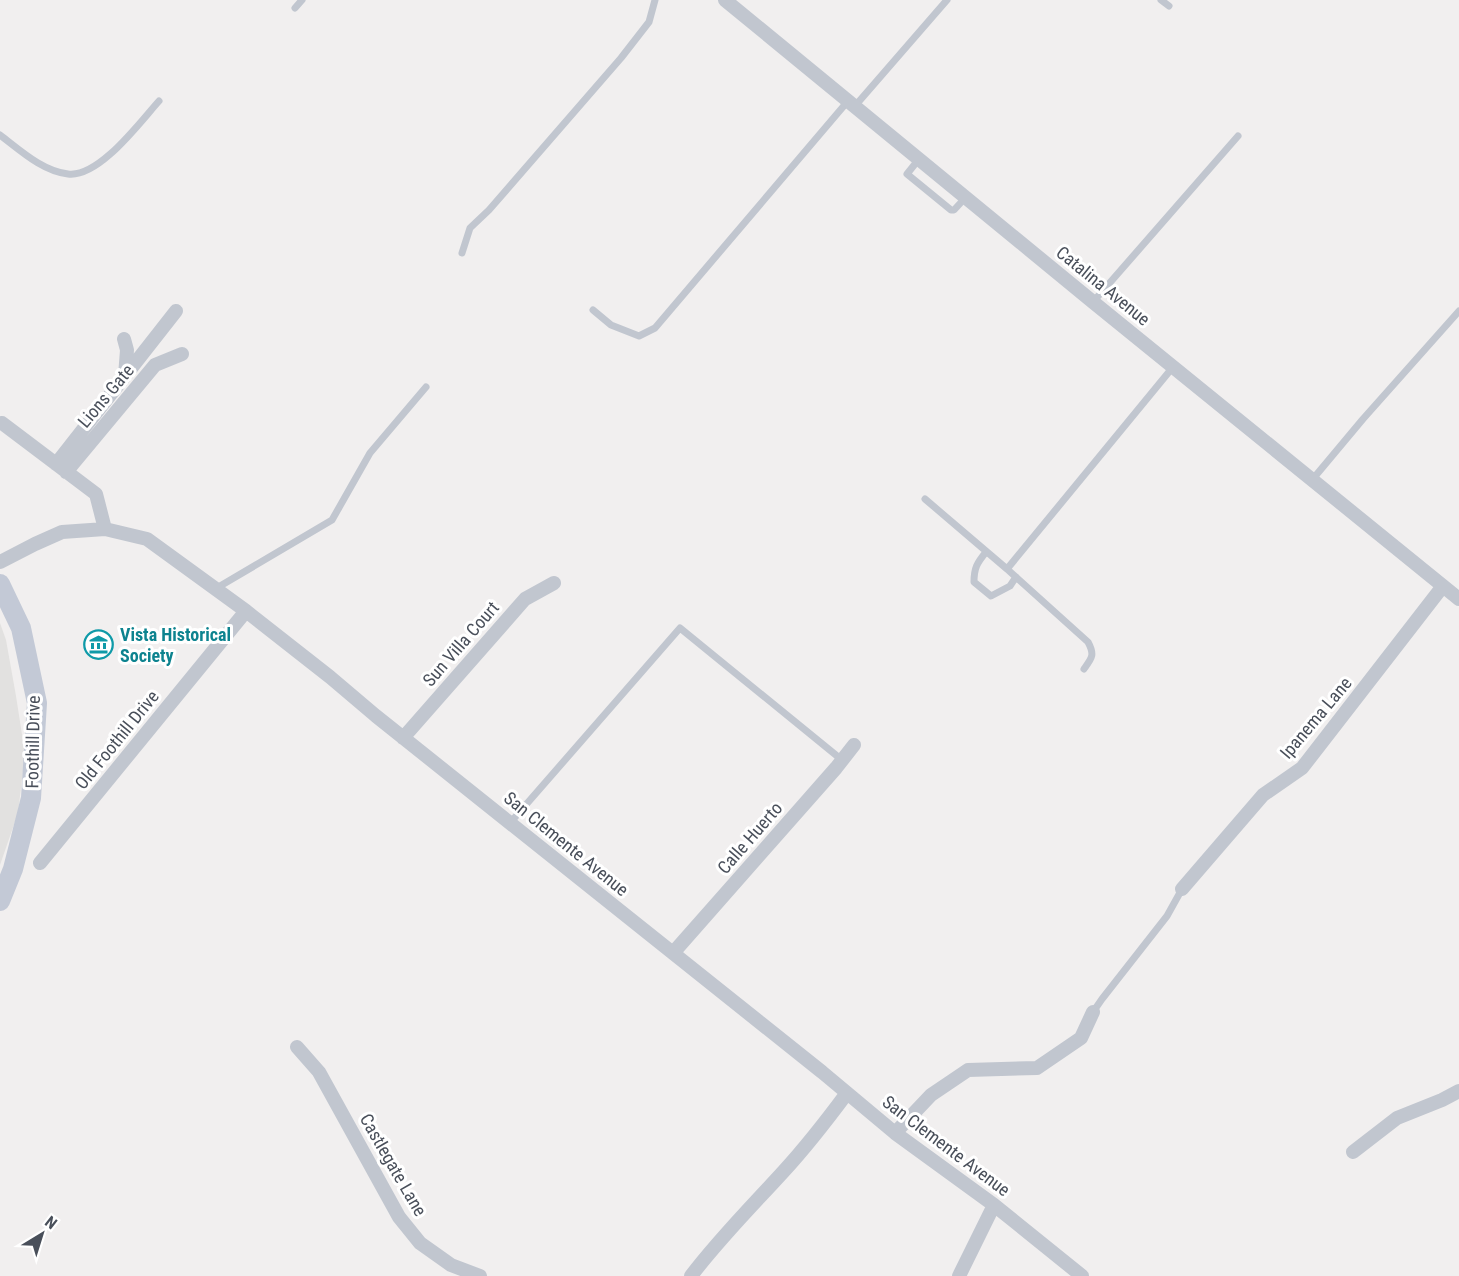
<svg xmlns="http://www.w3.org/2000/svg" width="1459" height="1276" font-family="'Roboto Condensed',sans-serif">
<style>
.education{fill:#e2e1e0}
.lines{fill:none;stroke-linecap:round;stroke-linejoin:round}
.lane{stroke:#c1c6cf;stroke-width:7}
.street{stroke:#c1c6cf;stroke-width:14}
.secondary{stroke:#c3c9d6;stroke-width:20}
.labels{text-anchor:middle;stroke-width:6;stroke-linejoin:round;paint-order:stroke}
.street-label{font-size:18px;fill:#494f5a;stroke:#fff}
.culture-label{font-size:18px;font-weight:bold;fill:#0d838f;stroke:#fff;text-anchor:start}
</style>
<rect width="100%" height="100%" fill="#f1efef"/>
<path class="education" d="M 0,623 L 6,640 L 16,696 L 25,754 L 18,813 L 0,865 Z"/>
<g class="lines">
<path class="lane" d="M 1161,0 L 1169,6
M 295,8 L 302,0
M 855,106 L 947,0
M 0,135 C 20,150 42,171 68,174 C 99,178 140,122 159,101
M 919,159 L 907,174 L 951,210 L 954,210 L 966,197
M 462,253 L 470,228 L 489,210 L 621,58 L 649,22 L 655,0
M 1093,302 L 1238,136
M 593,310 L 611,325 L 639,336 L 655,328 L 848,101
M 1312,480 L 1363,419 L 1459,311
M 925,499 L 1007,569
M 986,552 C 977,563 974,568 974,582 L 991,596 L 1010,586 L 1016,577
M 215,589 L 332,520 L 370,453 L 426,387
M 1084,669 C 1092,658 1095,655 1088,642 L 1007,569 L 1173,367
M 510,823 L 680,628 L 842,760
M 1093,1012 L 1102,999 L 1167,916 L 1182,889"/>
<path class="street" d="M 725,0 L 1093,302 L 1459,599
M 124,339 L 127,350 L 125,376
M 2,423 L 96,494 L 105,529
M 56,464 L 176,311
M 66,472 L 155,365 L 182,354
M 0,562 L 35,544 L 62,532 L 105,529 L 147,539 L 246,611 L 330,677 L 376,716 L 822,1072 L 895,1133 L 994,1205 L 1082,1276
M 403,738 L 525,599 L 554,583
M 40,863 L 246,611
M 1182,889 L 1263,795 L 1302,768 L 1443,586
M 673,953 L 836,768 L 854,745
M 297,1047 L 319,1072 L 399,1217 L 420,1243 L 451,1265 L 480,1276
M 895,1133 L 931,1095 L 968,1070 L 1037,1068 L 1081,1038 L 1093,1012
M 1353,1152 L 1397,1118 L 1442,1100 L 1459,1091
M 691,1276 C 719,1239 752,1206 783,1172 C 806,1147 827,1120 847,1093
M 959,1276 L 994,1205"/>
<path class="secondary" d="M 0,584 L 21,628 L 37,703 L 31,798 L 13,869 L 0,901"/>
</g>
<defs>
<symbol id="museum-ring" viewBox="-11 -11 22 22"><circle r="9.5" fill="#fff" stroke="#0f9aa8" stroke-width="1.5"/><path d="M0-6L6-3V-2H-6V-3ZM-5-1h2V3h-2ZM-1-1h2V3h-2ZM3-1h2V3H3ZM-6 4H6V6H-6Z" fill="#0f9aa8"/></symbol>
</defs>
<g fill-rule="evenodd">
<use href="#museum-ring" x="82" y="628" width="33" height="33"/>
</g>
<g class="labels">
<g class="street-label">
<text transform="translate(1103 286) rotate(39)" y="6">Catalina Avenue</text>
<text transform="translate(106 396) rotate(-50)" y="6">Lions Gate</text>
<text transform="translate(461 644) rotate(-49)" y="6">Sun Villa Court</text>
<text transform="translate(1316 718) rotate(-50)" y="6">Ipanema Lane</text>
<text transform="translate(117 740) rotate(-51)" y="6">Old Foothill Drive</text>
<text transform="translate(33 742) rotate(-89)" y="6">Foothill Drive</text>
<text transform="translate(750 838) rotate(-49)" y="6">Calle Huerto</text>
<text transform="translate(566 844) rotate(39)" y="6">San Clemente Avenue</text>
<text transform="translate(946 1146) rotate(37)" y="6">San Clemente Avenue</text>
<text transform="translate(393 1165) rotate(60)" y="6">Castlegate Lane</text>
</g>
<g class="culture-label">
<text x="120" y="641">Vista Historical<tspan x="120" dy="21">Society</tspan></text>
</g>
</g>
<g transform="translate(42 1234) rotate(38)" stroke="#ffffff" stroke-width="4.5" paint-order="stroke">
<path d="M0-4.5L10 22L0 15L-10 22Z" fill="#494f5a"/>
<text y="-9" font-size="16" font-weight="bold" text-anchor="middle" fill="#494f5a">N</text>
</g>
</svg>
